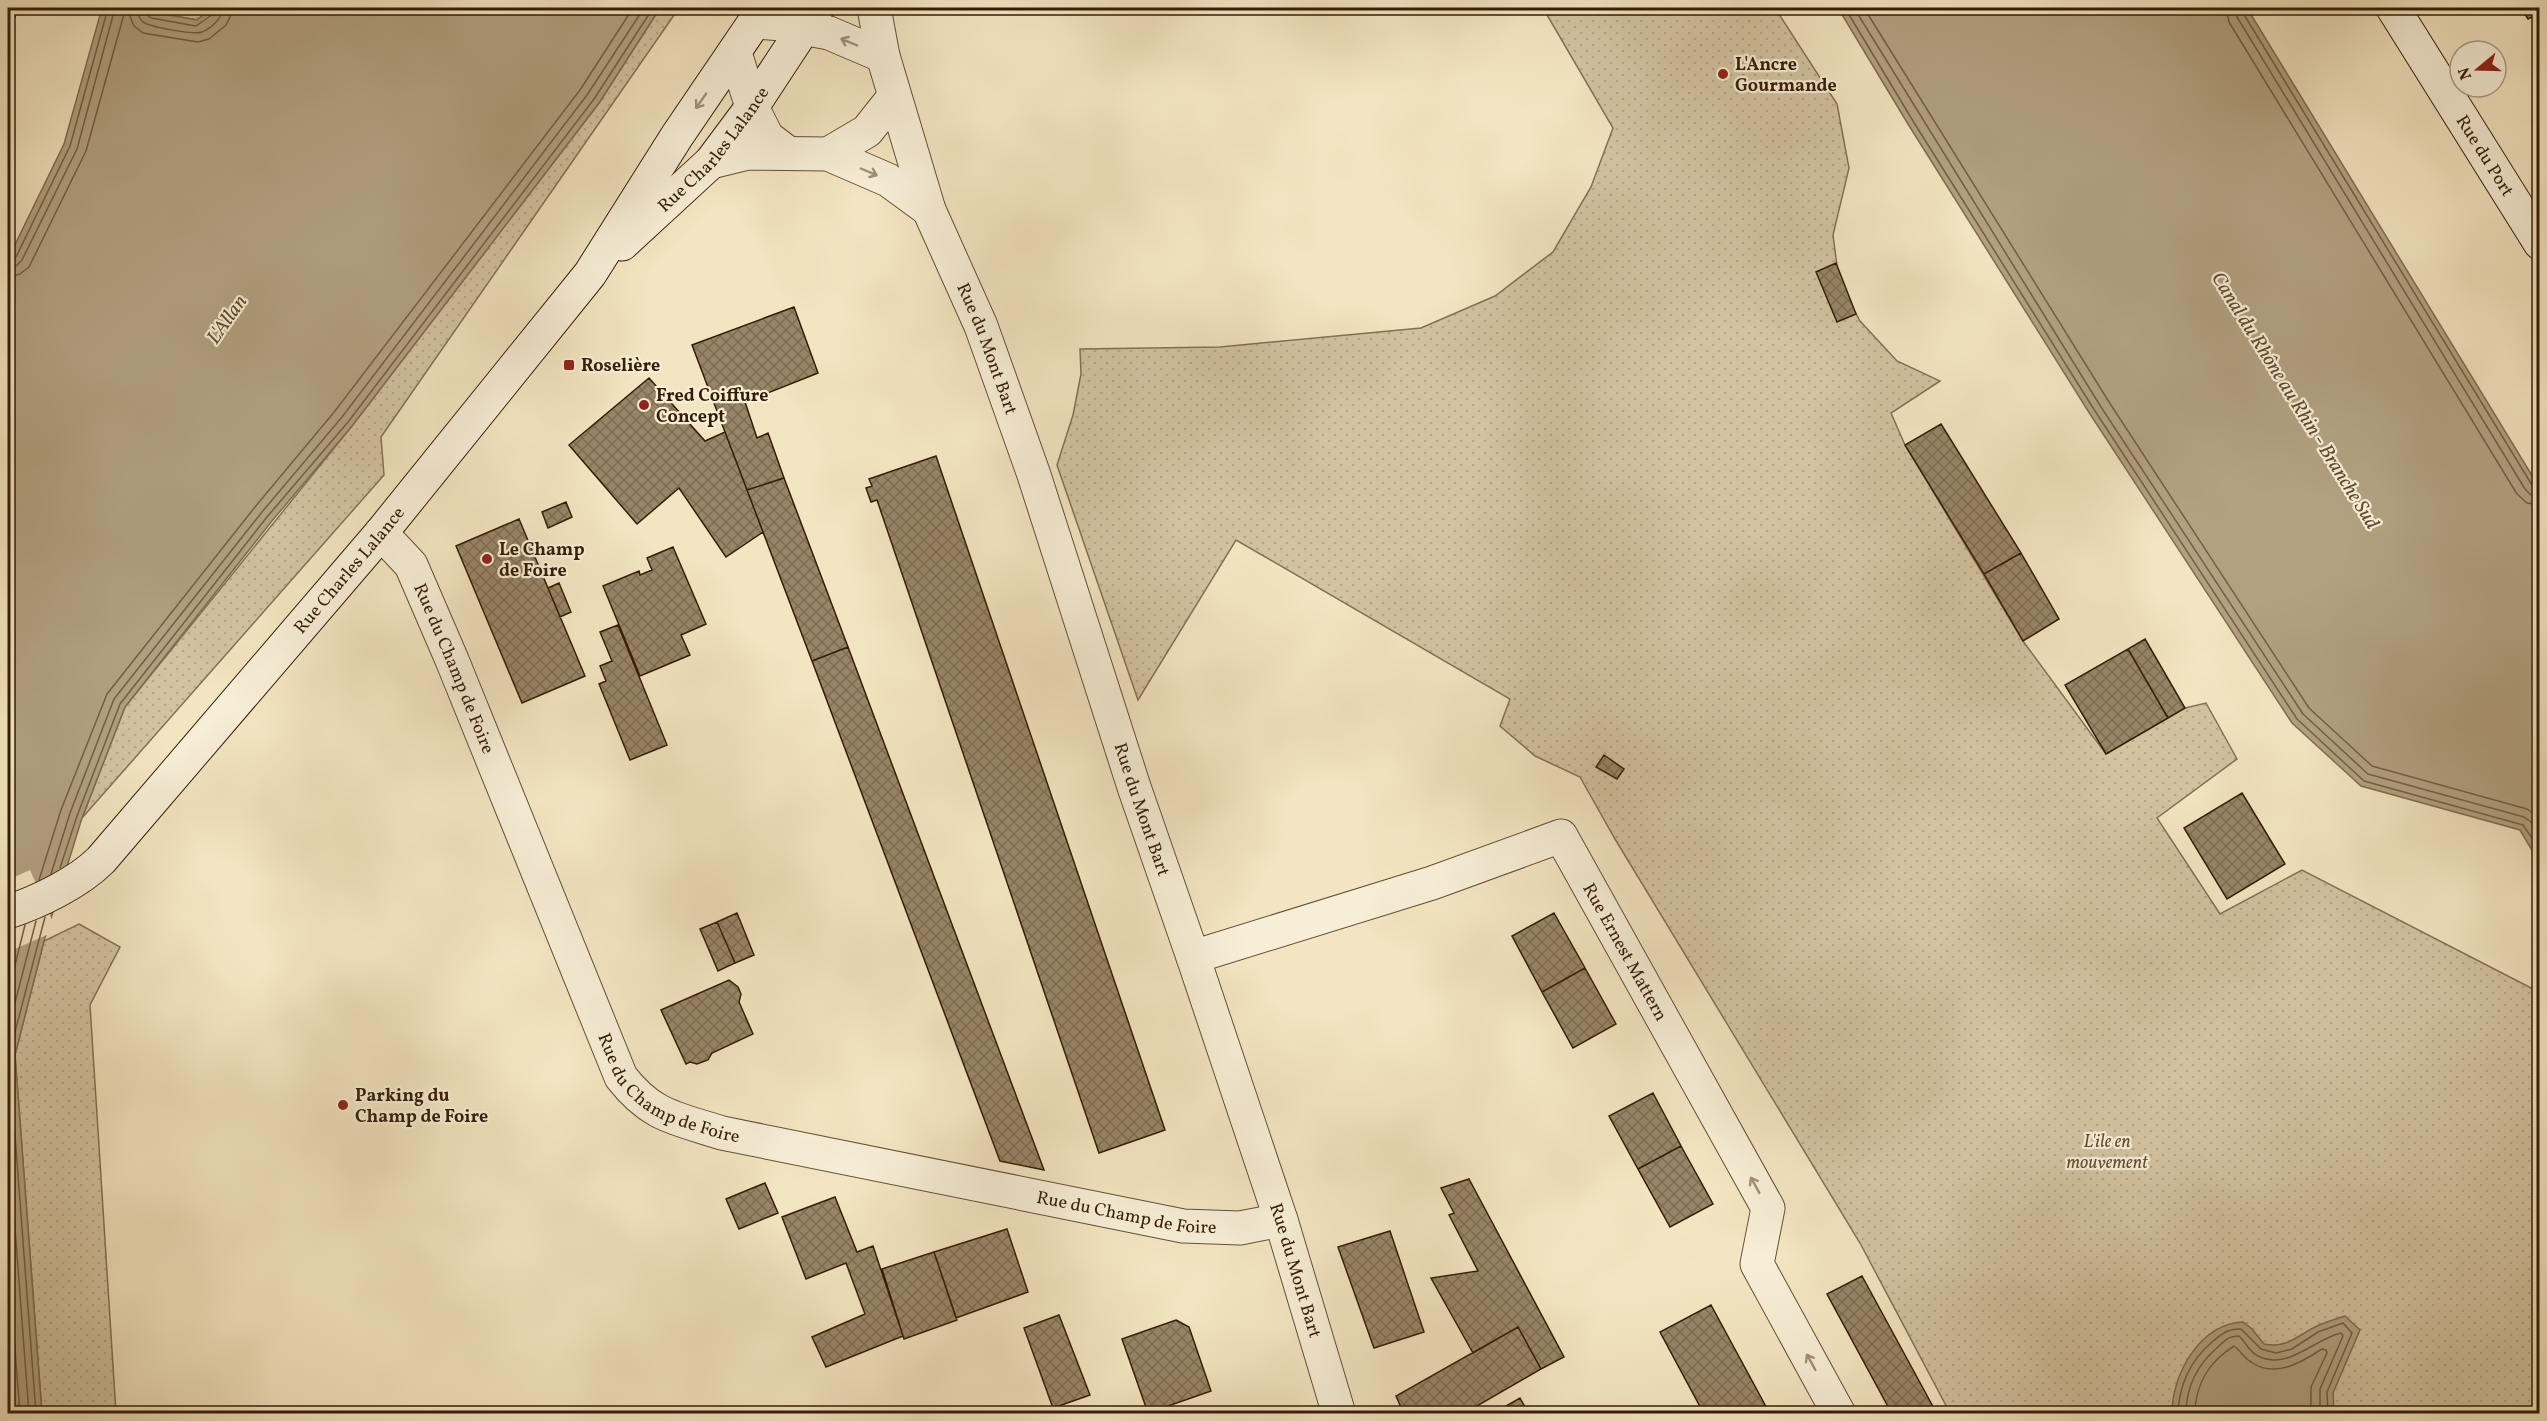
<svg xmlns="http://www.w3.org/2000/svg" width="2547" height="1421" font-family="Vollkorn,serif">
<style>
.wetland{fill:url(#wetland-marsh);stroke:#847054;stroke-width:1.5}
.park{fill:url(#park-dots);stroke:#847054;stroke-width:1.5}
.water{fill:#b2a181;stroke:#806c50;stroke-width:1.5}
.pier{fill:#f3e5c1}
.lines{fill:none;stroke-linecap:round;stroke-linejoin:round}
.shore{stroke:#745e44;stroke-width:1.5}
.building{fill:url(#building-cross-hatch);stroke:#351c06;stroke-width:1.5}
.minor-casing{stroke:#644e35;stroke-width:35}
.secondary-casing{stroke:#351c06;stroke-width:35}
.minor{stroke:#f7eed7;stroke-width:33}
.secondary{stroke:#f7eed7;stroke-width:33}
.oneway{stroke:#a09079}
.poi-dot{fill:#8f2418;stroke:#f7eed7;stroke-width:2}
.labels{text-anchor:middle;stroke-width:4.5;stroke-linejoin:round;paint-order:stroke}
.poi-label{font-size:18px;font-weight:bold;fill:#351c06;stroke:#f7eed7;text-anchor:start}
.street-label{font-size:18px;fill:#351c06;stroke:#f7eed7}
.park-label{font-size:18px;font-style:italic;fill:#644e34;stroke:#f7eed7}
.water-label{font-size:20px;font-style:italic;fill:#614b31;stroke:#f7eed7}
</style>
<defs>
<pattern id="wetland-marsh" width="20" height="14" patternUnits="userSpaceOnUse" patternTransform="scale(1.5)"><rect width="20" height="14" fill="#d3c3a1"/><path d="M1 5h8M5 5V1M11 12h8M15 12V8" fill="none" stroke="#b6a789"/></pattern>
<pattern id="park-dots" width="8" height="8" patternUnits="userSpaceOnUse" patternTransform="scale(1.5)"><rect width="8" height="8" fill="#d3c3a1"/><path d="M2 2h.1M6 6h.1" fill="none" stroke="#b6a789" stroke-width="1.8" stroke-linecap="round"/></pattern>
<pattern id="building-cross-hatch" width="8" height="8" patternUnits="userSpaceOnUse" patternTransform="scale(1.5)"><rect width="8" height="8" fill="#988567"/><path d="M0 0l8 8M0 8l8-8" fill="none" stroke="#7d6c53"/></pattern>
</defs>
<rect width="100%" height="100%" fill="#f3e5c1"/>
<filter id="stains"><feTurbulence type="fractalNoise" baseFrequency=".00333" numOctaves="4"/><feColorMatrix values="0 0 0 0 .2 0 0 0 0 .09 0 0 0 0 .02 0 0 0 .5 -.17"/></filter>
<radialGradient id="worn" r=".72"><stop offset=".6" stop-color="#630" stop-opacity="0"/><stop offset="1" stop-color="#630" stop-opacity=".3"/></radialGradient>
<path class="wetland" d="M 152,8 L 212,8 L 197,20 L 151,12 Z"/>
<path class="park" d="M 660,8 L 679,8 L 381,437 L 384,475 L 82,818 L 125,707 L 352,426 L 599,103 Z
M 1543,8 L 1775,8 L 1837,104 L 1849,168 L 1833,235 L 1839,281 L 1860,321 L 1897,361 L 1940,381 L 1891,413 L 1905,445 L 2023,641 L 2106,754 L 2185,708 L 2206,703 L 2237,759 L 2157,818 L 2220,914 L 2302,870 L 2539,992 L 2539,1413 L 1950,1413 L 1860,1243 L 1615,839 L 1580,777 L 1535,756 L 1500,726 L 1510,699 L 1236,540 L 1138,700 L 1057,465 L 1073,415 L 1081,374 L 1080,349 L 1220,347 L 1421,328 L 1495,296 L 1553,252 L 1591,187 L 1613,128 Z
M 79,924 L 120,947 L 90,1005 L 116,1413 L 42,1413 L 15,1055 L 44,941 Z"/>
<path class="water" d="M 102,8 L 152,8 L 152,12 L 197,20 L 212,8 L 660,8 L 599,103 L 352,426 L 272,521 L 125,707 L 82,818 L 44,941 L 15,1055 L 42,1414 L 8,1413 L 8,259 L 64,144 Z
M 1838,8 L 2247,8 L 2539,487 L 2539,862 L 2520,830 L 2361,786 L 2292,723 L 2090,414 L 1908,124 Z
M 2345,1316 L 2360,1330 L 2333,1393 L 2334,1413 L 2172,1413 C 2172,1374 2200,1324 2243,1322 L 2252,1329 L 2264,1344 C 2287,1349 2298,1335 2317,1326 C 2326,1322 2336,1319 2345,1316 Z"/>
<path class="pier" d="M 30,870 L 53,922 L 49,934 L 8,952 L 8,880 Z"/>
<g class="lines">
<path class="shore" d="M 138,8 C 138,13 138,17 142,21 C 147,27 195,35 202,32 C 212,28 222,18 223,8
M 146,8 L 146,14 L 151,18 L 196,26 L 213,14 L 215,8
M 1845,8 L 1913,121 L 2095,411 L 2297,719 L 2364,781 L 2523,825 L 2540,850
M 1854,8 L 2101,407 L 2303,714 L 2368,774 L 2524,817 L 2531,822 L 2540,836
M 1864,8 L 2109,402 L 2309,708 L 2372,766 L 2527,809 L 2540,818
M 2226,8 L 2229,22 L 2517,494 L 2527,503 L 2540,505
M 2235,8 L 2237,17 L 2525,489 L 2531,495 L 2540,496
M 2242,8 L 2243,13 L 2532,485 L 2540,489
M 8,260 L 16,257 L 70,146 L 108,8
M 8,268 L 16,266 L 22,260 L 77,149 L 115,8
M 8,277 L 20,274 L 29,267 L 86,151 L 124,14 L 129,14 L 134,26 L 143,33 L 198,42 L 209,39 L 226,25 L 230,17 L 232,8
M 60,868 L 77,816 L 120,704 L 267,517 L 348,422 L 594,99 L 653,8
M 51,874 L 70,813 L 114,699 L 262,512 L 342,417 L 587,95 L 644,8
M 39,880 L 61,810 L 107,694 L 255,507 L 335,411 L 580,90 L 633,8
M 8,993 L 25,925
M 8,1030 L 36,921
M 8,1135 L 29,1414
M 8,1258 L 20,1414
M 36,1414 L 9,1055 L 45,917
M 2178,1414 C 2179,1384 2190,1361 2212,1342 C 2222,1334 2228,1328 2241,1329 L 2261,1349 L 2276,1353 L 2292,1349 L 2318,1332 L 2343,1323 L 2352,1333 L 2327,1392 L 2328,1414
M 2186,1414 C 2186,1386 2198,1364 2218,1347 C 2225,1340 2229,1336 2239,1336 C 2246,1342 2249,1352 2258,1356 C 2288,1371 2314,1339 2341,1333 L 2343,1336 L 2320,1389 L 2320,1414
M 2195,1414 C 2195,1384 2210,1361 2234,1346 C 2240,1350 2244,1358 2251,1362 C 2275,1379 2302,1362 2322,1349 L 2326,1350 L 2327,1353 L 2311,1387 L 2311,1414"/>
</g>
<path class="building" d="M 8,8 L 18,8 L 15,17 L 8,15 Z
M 2521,8 L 2540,8 L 2540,13 L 2528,19 Z
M 1836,263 L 1856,314 L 1837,322 L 1816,272 Z
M 794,307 L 818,373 L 745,402 L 757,438 L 768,433 L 784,478 L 747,490 L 692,345 Z
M 649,378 L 705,441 L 725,432 L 763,532 L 726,557 L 679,488 L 637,524 L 569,445 Z
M 1941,424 L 2021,553 L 1984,574 L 1905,445 Z
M 936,456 L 1165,1130 L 1099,1153 L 877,500 L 871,502 L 866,488 L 872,486 L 869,479 Z
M 784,478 L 848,647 L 812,661 L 747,490 Z
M 566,502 L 572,517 L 548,528 L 542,512 Z
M 519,519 L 585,676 L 522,703 L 456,546 Z
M 673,547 L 706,624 L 681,635 L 690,655 L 640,676 L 603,586 L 639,571 L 640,575 L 652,570 L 647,558 Z
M 2021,553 L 2059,619 L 2023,641 L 1984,574 Z
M 559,583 L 571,612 L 560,617 L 548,588 Z
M 618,625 L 667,745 L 630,760 L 599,684 L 606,681 L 600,666 L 612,661 L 600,632 Z
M 2145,639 L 2185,708 L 2168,718 L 2128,649 Z
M 848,647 L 1044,1170 L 1000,1161 L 812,661 Z
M 2128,649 L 2168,718 L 2106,754 L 2065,685 Z
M 1604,755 L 1624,769 L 1617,779 L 1596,767 Z
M 2242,793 L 2285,864 L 2227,899 L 2184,828 Z
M 737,913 L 754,955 L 735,963 L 717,922 Z
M 1554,913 L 1585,968 L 1542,992 L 1512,936 Z
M 717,922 L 735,963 L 718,971 L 700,929 Z
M 1585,968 L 1616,1024 L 1573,1048 L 1542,992 Z
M 729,980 L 738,987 L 741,994 L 739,1002 L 753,1034 L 712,1053 L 708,1060 L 697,1064 L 690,1062 L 686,1064 L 661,1010 Z
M 1653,1093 L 1681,1146 L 1638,1169 L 1609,1116 Z
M 1681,1146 L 1713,1204 L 1670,1227 L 1638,1169 Z
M 1469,1179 L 1564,1357 L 1541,1369 L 1518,1327 L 1473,1353 L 1431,1278 L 1478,1271 L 1449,1215 L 1454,1213 L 1441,1188 Z
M 765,1183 L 778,1213 L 739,1229 L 726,1199 Z
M 835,1197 L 857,1252 L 873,1246 L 903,1336 L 826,1367 L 812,1337 L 865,1314 L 846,1263 L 806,1279 L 782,1217 Z
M 1007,1229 L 1028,1292 L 956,1318 L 934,1252 Z
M 1390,1231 L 1424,1332 L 1374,1348 L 1338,1247 Z
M 934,1252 L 957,1320 L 904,1339 L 882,1269 Z
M 1862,1276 L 1937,1414 L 1892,1414 L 1827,1294 Z
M 1711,1305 L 1770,1414 L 1704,1414 L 1660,1332 Z
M 1059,1315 L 1090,1395 L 1053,1408 L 1024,1328 Z
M 1176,1320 L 1189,1327 L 1211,1391 L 1148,1413 L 1122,1339 Z
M 1518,1327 L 1541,1369 L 1463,1414 L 1404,1414 L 1396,1396 Z
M 1520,1398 L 1529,1414 L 1492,1414 Z"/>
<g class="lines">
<defs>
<g id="minor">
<path d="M 874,8 L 883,56"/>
<path id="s1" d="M 756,22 L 782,24 L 829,33 L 883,56 L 929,210 L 981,326 L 1034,475 L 1134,787 L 1193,957 L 1281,1220 L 1339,1414"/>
<path d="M 735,53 L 752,107 L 767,137 L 788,153"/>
<path d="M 828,154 L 867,131 L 894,97"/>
<path d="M 711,162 L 748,153 L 828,154 L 888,180 L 929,210"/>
<path id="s2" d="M 381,533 L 411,565 L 452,660 L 621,1077 C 652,1117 676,1118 722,1133 L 1183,1226 L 1240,1228 L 1281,1220"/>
<path id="s3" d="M 1193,957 L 1432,883 L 1561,836 L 1768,1208 L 1757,1264 L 1839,1414"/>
</g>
<g id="secondary">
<path id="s4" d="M 2393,8 L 2540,243"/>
<path id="s5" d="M 622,244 L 711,162 L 752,107 L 817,8"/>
<path id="s6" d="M 8,912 C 38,902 78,883 101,860 L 381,533 L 590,274 L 677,136 L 764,8"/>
</g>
</defs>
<use href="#minor" class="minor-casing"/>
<use href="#secondary" class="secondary-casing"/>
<use href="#minor" class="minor"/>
<use href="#secondary" class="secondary"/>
</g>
<defs><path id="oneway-shaft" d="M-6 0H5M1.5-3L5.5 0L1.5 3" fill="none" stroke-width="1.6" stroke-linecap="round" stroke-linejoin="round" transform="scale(1.5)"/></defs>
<g class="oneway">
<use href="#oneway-shaft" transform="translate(849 42) rotate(-157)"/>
<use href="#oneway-shaft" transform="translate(701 101) rotate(125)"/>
<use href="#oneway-shaft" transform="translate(869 172) rotate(23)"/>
<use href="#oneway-shaft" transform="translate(1755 1185) rotate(-119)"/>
<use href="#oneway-shaft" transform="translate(1811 1362) rotate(-119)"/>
</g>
<g class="poi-dot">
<circle cx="1723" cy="74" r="6"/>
<rect x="563" y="359" width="12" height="12" rx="3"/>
<circle cx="644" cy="405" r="6"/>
<circle cx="487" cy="559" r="6"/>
<circle cx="343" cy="1105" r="6"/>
</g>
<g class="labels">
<g class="poi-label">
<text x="1735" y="70">L'Ancre<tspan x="1735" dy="21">Gourmande</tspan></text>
<text x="581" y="371">Roselière</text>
<text x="656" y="401">Fred Coiffure<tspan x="656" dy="21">Concept</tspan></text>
<text x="499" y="555">Le Champ<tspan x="499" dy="21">de Foire</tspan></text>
<text x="355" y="1101">Parking du<tspan x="355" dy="21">Champ de Foire</tspan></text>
</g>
<g class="street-label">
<text dy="6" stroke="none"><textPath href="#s5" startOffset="132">Rue Charles Lalance</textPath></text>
<text dy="6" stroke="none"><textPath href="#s4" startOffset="174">Rue du Port</textPath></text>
<text dy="6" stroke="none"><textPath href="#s1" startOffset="444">Rue du Mont Bart</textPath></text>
<text dy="6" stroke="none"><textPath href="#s6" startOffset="489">Rue Charles Lalance</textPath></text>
<text dy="6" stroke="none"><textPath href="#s2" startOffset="156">Rue du Champ de Foire</textPath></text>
<text dy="6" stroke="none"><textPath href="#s1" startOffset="930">Rue du Mont Bart</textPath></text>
<text dy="6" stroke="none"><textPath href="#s3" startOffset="520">Rue Ernest Mattern</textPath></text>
<text dy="6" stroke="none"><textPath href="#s2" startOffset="642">Rue du Champ de Foire</textPath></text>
<text dy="6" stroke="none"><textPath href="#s2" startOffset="1128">Rue du Champ de Foire</textPath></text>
<text dy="6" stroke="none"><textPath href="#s1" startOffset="1416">Rue du Mont Bart</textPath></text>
</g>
<g class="park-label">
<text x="2107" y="1147">L'ile en<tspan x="2107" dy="21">mouvement</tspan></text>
</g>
<g class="water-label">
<text transform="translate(226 319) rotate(-55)" y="7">L'Allan</text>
<text transform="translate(2296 400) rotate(58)" y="7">Canal du Rhône au Rhin - Branche Sud</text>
</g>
</g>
<rect width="2547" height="1421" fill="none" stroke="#f3e5c1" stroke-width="30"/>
<rect x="9" y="9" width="2529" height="1403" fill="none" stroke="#351c06" stroke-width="3"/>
<rect x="15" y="15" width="2517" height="1391" fill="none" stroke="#351c06" stroke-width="1.5"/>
<g transform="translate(2478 69) rotate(251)"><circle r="28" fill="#f7eed7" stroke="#a99a83" stroke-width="1.5"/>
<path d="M0-4.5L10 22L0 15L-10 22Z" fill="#8f2418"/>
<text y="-9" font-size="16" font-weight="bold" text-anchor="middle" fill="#351c06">N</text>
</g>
<rect width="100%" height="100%" filter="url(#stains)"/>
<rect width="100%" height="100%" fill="url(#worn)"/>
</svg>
